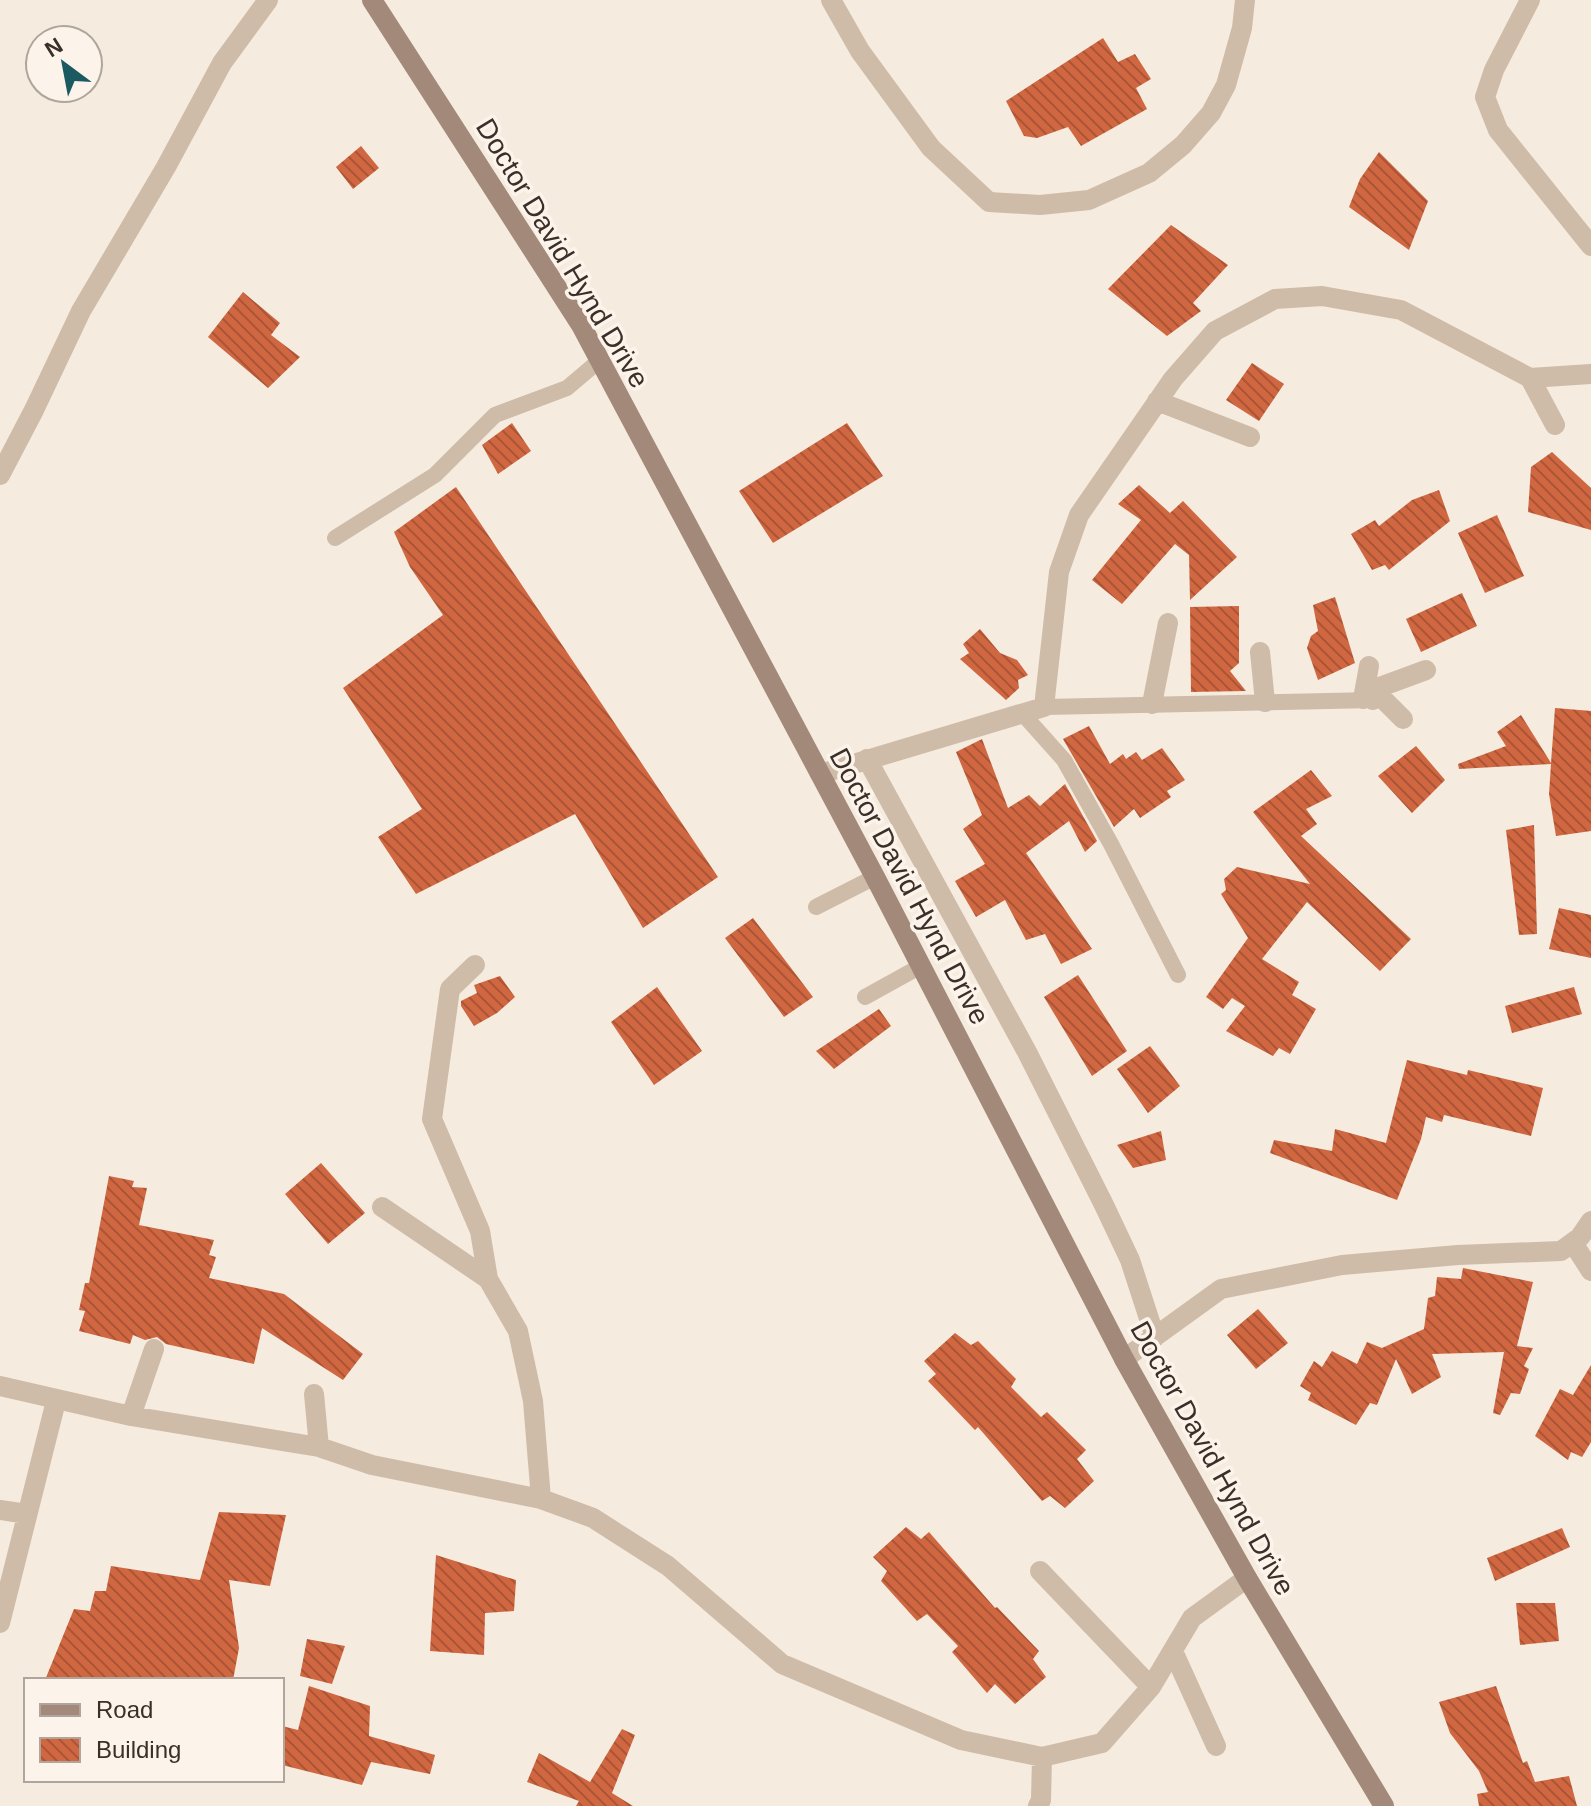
<svg xmlns="http://www.w3.org/2000/svg" width="1591" height="1806" font-family="Helvetica,sans-serif">
<style>
.building{fill:url(#building-back-hatch)}
.lines{fill:none;stroke-linecap:round;stroke-linejoin:round}
.service{stroke:#cebba8;stroke-width:16}
.minor{stroke:#cebba8;stroke-width:20}
.secondary{stroke:#a28979;stroke-width:20}
.labels{text-anchor:middle;stroke-width:7;stroke-linejoin:round;paint-order:stroke}
.street-label{font-size:28px;fill:#3b2f29;stroke:#fcf4eb}
</style>
<defs>
<pattern id="building-back-hatch" width="6" height="6" patternUnits="userSpaceOnUse" patternTransform="scale(2)"><rect width="6" height="6" fill="#d06741"/><path d="M-1 5l2 2M0 0l6 6M5-1l2 2" fill="none" stroke="#aa5536"/></pattern>
</defs>
<rect width="100%" height="100%" fill="#f5ebde"/>
<path class="building" d="M 1103,38 L 1118,62 L 1135,54 L 1151,79 L 1136,88 L 1147,109 L 1081,146 L 1068,127 L 1037,138 L 1024,136 L 1006,101 Z
M 361,146 L 379,168 L 353,189 L 336,167 Z
M 1379,152 L 1428,201 L 1409,250 L 1349,207 L 1360,179 Z
M 1171,225 L 1228,265 L 1193,303 L 1201,311 L 1167,336 L 1108,289 Z
M 243,292 L 280,323 L 271,335 L 300,357 L 268,388 L 208,337 Z
M 1252,363 L 1284,384 L 1259,421 L 1226,400 Z
M 512,423 L 531,451 L 498,474 L 482,445 Z
M 847,423 L 883,476 L 773,543 L 739,491 Z
M 1552,452 L 1591,488 L 1591,530 L 1528,512 L 1531,467 Z
M 1139,485 L 1170,513 L 1183,501 L 1237,557 L 1190,600 L 1189,555 L 1175,544 L 1122,604 L 1092,580 L 1141,520 L 1118,504 Z
M 456,487 L 718,877 L 643,928 L 575,814 L 416,894 L 378,837 L 422,809 L 343,688 L 443,615 L 410,567 L 394,532 Z
M 1439,490 L 1450,521 L 1389,570 L 1385,565 L 1372,570 L 1351,534 L 1375,520 L 1379,526 L 1412,500 Z
M 1497,515 L 1524,576 L 1485,593 L 1458,533 Z
M 1462,593 L 1477,626 L 1421,652 L 1406,619 Z
M 1335,597 L 1355,663 L 1318,680 L 1307,648 L 1311,636 L 1318,631 L 1313,605 Z
M 1239,606 L 1239,663 L 1230,671 L 1246,691 L 1191,692 L 1190,607 Z
M 980,629 L 1000,653 L 1017,660 L 1028,675 L 1018,680 L 1019,688 L 1006,700 L 960,659 L 969,653 L 963,644 Z
M 1555,708 L 1591,711 L 1591,831 L 1556,836 L 1549,794 L 1551,764 L 1459,769 L 1458,764 L 1506,746 L 1497,732 L 1521,715 L 1551,763 Z
M 1089,726 L 1110,764 L 1123,754 L 1126,759 L 1136,752 L 1142,760 L 1162,748 L 1185,780 L 1167,791 L 1171,797 L 1140,818 L 1134,809 L 1114,827 L 1063,739 Z
M 982,739 L 1008,808 L 1029,795 L 1040,806 L 1065,784 L 1097,841 L 1085,852 L 1069,821 L 1026,853 L 1092,949 L 1061,964 L 1045,934 L 1026,940 L 1005,900 L 976,917 L 955,881 L 985,864 L 963,829 L 982,815 L 956,752 Z
M 1416,746 L 1445,780 L 1412,813 L 1378,776 Z
M 1311,770 L 1332,796 L 1306,809 L 1317,824 L 1301,836 L 1411,939 L 1380,971 L 1307,902 L 1262,959 L 1299,982 L 1292,995 L 1316,1009 L 1290,1054 L 1279,1048 L 1273,1056 L 1226,1031 L 1245,1006 L 1232,998 L 1223,1009 L 1206,997 L 1248,938 L 1221,894 L 1226,890 L 1224,879 L 1237,867 L 1310,884 L 1253,812 Z
M 1534,825 L 1537,934 L 1519,935 L 1506,830 Z
M 1559,908 L 1591,915 L 1591,958 L 1549,949 Z
M 753,918 L 813,997 L 784,1017 L 725,938 Z
M 1078,975 L 1127,1051 L 1092,1076 L 1044,997 Z
M 500,976 L 515,997 L 497,1013 L 474,1026 L 461,1006 L 461,1001 L 477,993 L 474,985 Z
M 657,987 L 702,1051 L 654,1085 L 611,1022 Z
M 1574,987 L 1582,1014 L 1512,1033 L 1505,1006 Z
M 879,1009 L 891,1026 L 834,1069 L 816,1051 Z
M 1150,1046 L 1180,1086 L 1148,1113 L 1117,1069 Z
M 1407,1060 L 1467,1075 L 1468,1070 L 1543,1088 L 1531,1136 L 1444,1115 L 1442,1122 L 1426,1117 L 1421,1139 L 1397,1200 L 1270,1153 L 1274,1140 L 1332,1151 L 1335,1129 L 1386,1143 Z
M 1161,1131 L 1166,1160 L 1133,1168 L 1117,1145 Z
M 321,1163 L 365,1213 L 328,1244 L 285,1194 Z
M 109,1176 L 134,1181 L 132,1187 L 147,1188 L 139,1225 L 214,1240 L 209,1255 L 216,1257 L 209,1278 L 284,1294 L 363,1354 L 343,1380 L 262,1328 L 254,1364 L 166,1344 L 157,1337 L 145,1340 L 133,1335 L 130,1344 L 79,1331 L 85,1311 L 79,1310 L 85,1283 L 89,1283 Z
M 1463,1268 L 1533,1282 L 1517,1346 L 1533,1348 L 1524,1366 L 1529,1369 L 1520,1394 L 1511,1393 L 1500,1415 L 1493,1413 L 1504,1352 L 1432,1354 L 1441,1377 L 1412,1394 L 1396,1359 L 1377,1405 L 1370,1403 L 1356,1425 L 1308,1400 L 1311,1393 L 1300,1386 L 1314,1361 L 1322,1367 L 1332,1351 L 1357,1364 L 1367,1342 L 1382,1348 L 1424,1329 L 1428,1298 L 1435,1296 L 1437,1277 L 1461,1279 Z
M 1258,1309 L 1288,1343 L 1256,1369 L 1227,1335 Z
M 955,1333 L 971,1345 L 978,1341 L 1016,1379 L 1011,1387 L 1041,1417 L 1047,1412 L 1086,1450 L 1077,1459 L 1094,1481 L 1065,1508 L 1050,1496 L 1042,1501 L 978,1427 L 975,1430 L 928,1381 L 936,1374 L 924,1361 Z
M 1591,1365 L 1591,1442 L 1582,1457 L 1571,1452 L 1568,1460 L 1535,1436 L 1560,1389 L 1573,1395 Z
M 219,1512 L 286,1515 L 270,1586 L 229,1580 L 239,1648 L 233,1680 L 45,1680 L 74,1609 L 90,1611 L 95,1591 L 106,1591 L 111,1566 L 200,1580 Z
M 906,1527 L 921,1539 L 929,1532 L 995,1608 L 997,1607 L 1039,1651 L 1033,1659 L 1046,1677 L 1015,1704 L 995,1684 L 987,1693 L 952,1652 L 958,1646 L 927,1614 L 917,1621 L 881,1581 L 887,1571 L 873,1557 Z
M 1562,1528 L 1570,1547 L 1495,1581 L 1487,1558 Z
M 436,1555 L 516,1580 L 514,1611 L 485,1613 L 484,1655 L 430,1651 Z
M 1516,1603 L 1555,1603 L 1559,1641 L 1520,1645 Z
M 307,1639 L 345,1646 L 332,1684 L 300,1676 Z
M 309,1686 L 370,1706 L 369,1736 L 435,1755 L 430,1774 L 371,1762 L 362,1785 L 282,1765 L 282,1726 L 298,1730 Z
M 1496,1686 L 1523,1763 L 1527,1761 L 1535,1782 L 1569,1776 L 1577,1806 L 1479,1806 L 1477,1794 L 1488,1792 L 1479,1771 L 1450,1733 L 1439,1702 Z
M 622,1729 L 635,1735 L 612,1793 L 633,1806 L 576,1806 L 579,1801 L 527,1782 L 539,1753 L 590,1782 Z"/>
<g class="lines">
<path class="service" d="M 335,538 L 435,475 L 495,415 L 567,388 L 600,360
M 1044,707 L 1374,700
M 1022,713 L 1064,760 L 1111,844 L 1178,975
M 816,907 L 875,877
M 865,997 L 921,966"/>
<path class="minor" d="M 831,0 L 860,51 L 931,148 L 989,202 L 1040,205 L 1089,200 L 1149,173 L 1183,145 L 1211,113 L 1226,85 L 1242,28 L 1245,0
M 1530,0 L 1494,70 L 1485,97 L 1498,130 L 1591,246
M 1530,378 L 1591,374
M 1157,401 L 1250,437
M 0,475 L 34,410 L 81,311 L 166,167 L 222,63 L 268,0
M 1260,652 L 1265,702
M 1363,699 L 1369,666
M 1383,699 L 1403,719
M 1373,700 L 1380,687 L 1426,670
M 1152,704 L 1168,623
M 867,759 L 1027,1052 L 1104,1205 L 1130,1260 L 1155,1337
M 820,774 L 1044,707 L 1059,572 L 1079,515 L 1173,379 L 1215,331 L 1275,299 L 1322,296 L 1401,310 L 1530,378 L 1555,425
M 475,965 L 450,989 L 432,1119 L 480,1231 L 488,1279 L 518,1331 L 533,1401 L 541,1499
M 382,1207 L 488,1279
M 1573,1243 L 1591,1271
M 1124,1359 L 1221,1289 L 1342,1265 L 1458,1255 L 1561,1251 L 1580,1237 L 1591,1221
M 0,1386 L 131,1416 L 319,1447 L 372,1465 L 541,1499 L 593,1518 L 668,1566 L 782,1664 L 961,1740 L 1042,1757 L 1102,1743 L 1151,1687 L 1192,1618 L 1247,1578
M 314,1394 L 319,1447
M 131,1416 L 154,1349
M 0,1510 L 27,1514
M 1040,1571 L 1151,1687
M 0,1623 L 56,1401
M 1173,1651 L 1216,1746
M 1038,1806 L 1041,1800 L 1042,1757"/>
<path class="secondary" d="M 372,0 L 581,325 L 875,877 L 1124,1359 L 1247,1578 L 1384,1806"/>
</g>
<g class="labels">
<g class="street-label">
<text transform="translate(563 253) rotate(59)" y="10">Doctor David Hynd Drive</text>
<text transform="translate(910 886) rotate(62)" y="10">Doctor David Hynd Drive</text>
<text transform="translate(1213 1458) rotate(61)" y="10">Doctor David Hynd Drive</text>
</g>
</g>
<rect x="24" y="1678" width="260" height="104" fill="#fcf4eb" stroke="#afa59d" stroke-width="2"/>
<rect x="40" y="1704" width="40" height="12" fill="#a28979" stroke="#afa59d" stroke-width="2"/>
<text x="96" y="1718" font-size="24" fill="#3b2f29">Road</text>
<rect x="40" y="1738" width="40" height="24" fill="url(#building-back-hatch)" stroke="#afa59d" stroke-width="2"/>
<text x="96" y="1758" font-size="24" fill="#3b2f29">Building</text>
<g transform="translate(64 64) rotate(328)"><circle r="38" fill="#fcf4eb" stroke="#afa59d" stroke-width="2"/>
<path d="M0-6L14 30L0 20L-14 30Z" fill="#1a5a60"/>
<text y="-12" font-size="22" font-weight="bold" text-anchor="middle" fill="#3b2f29">N</text>
</g>
</svg>
